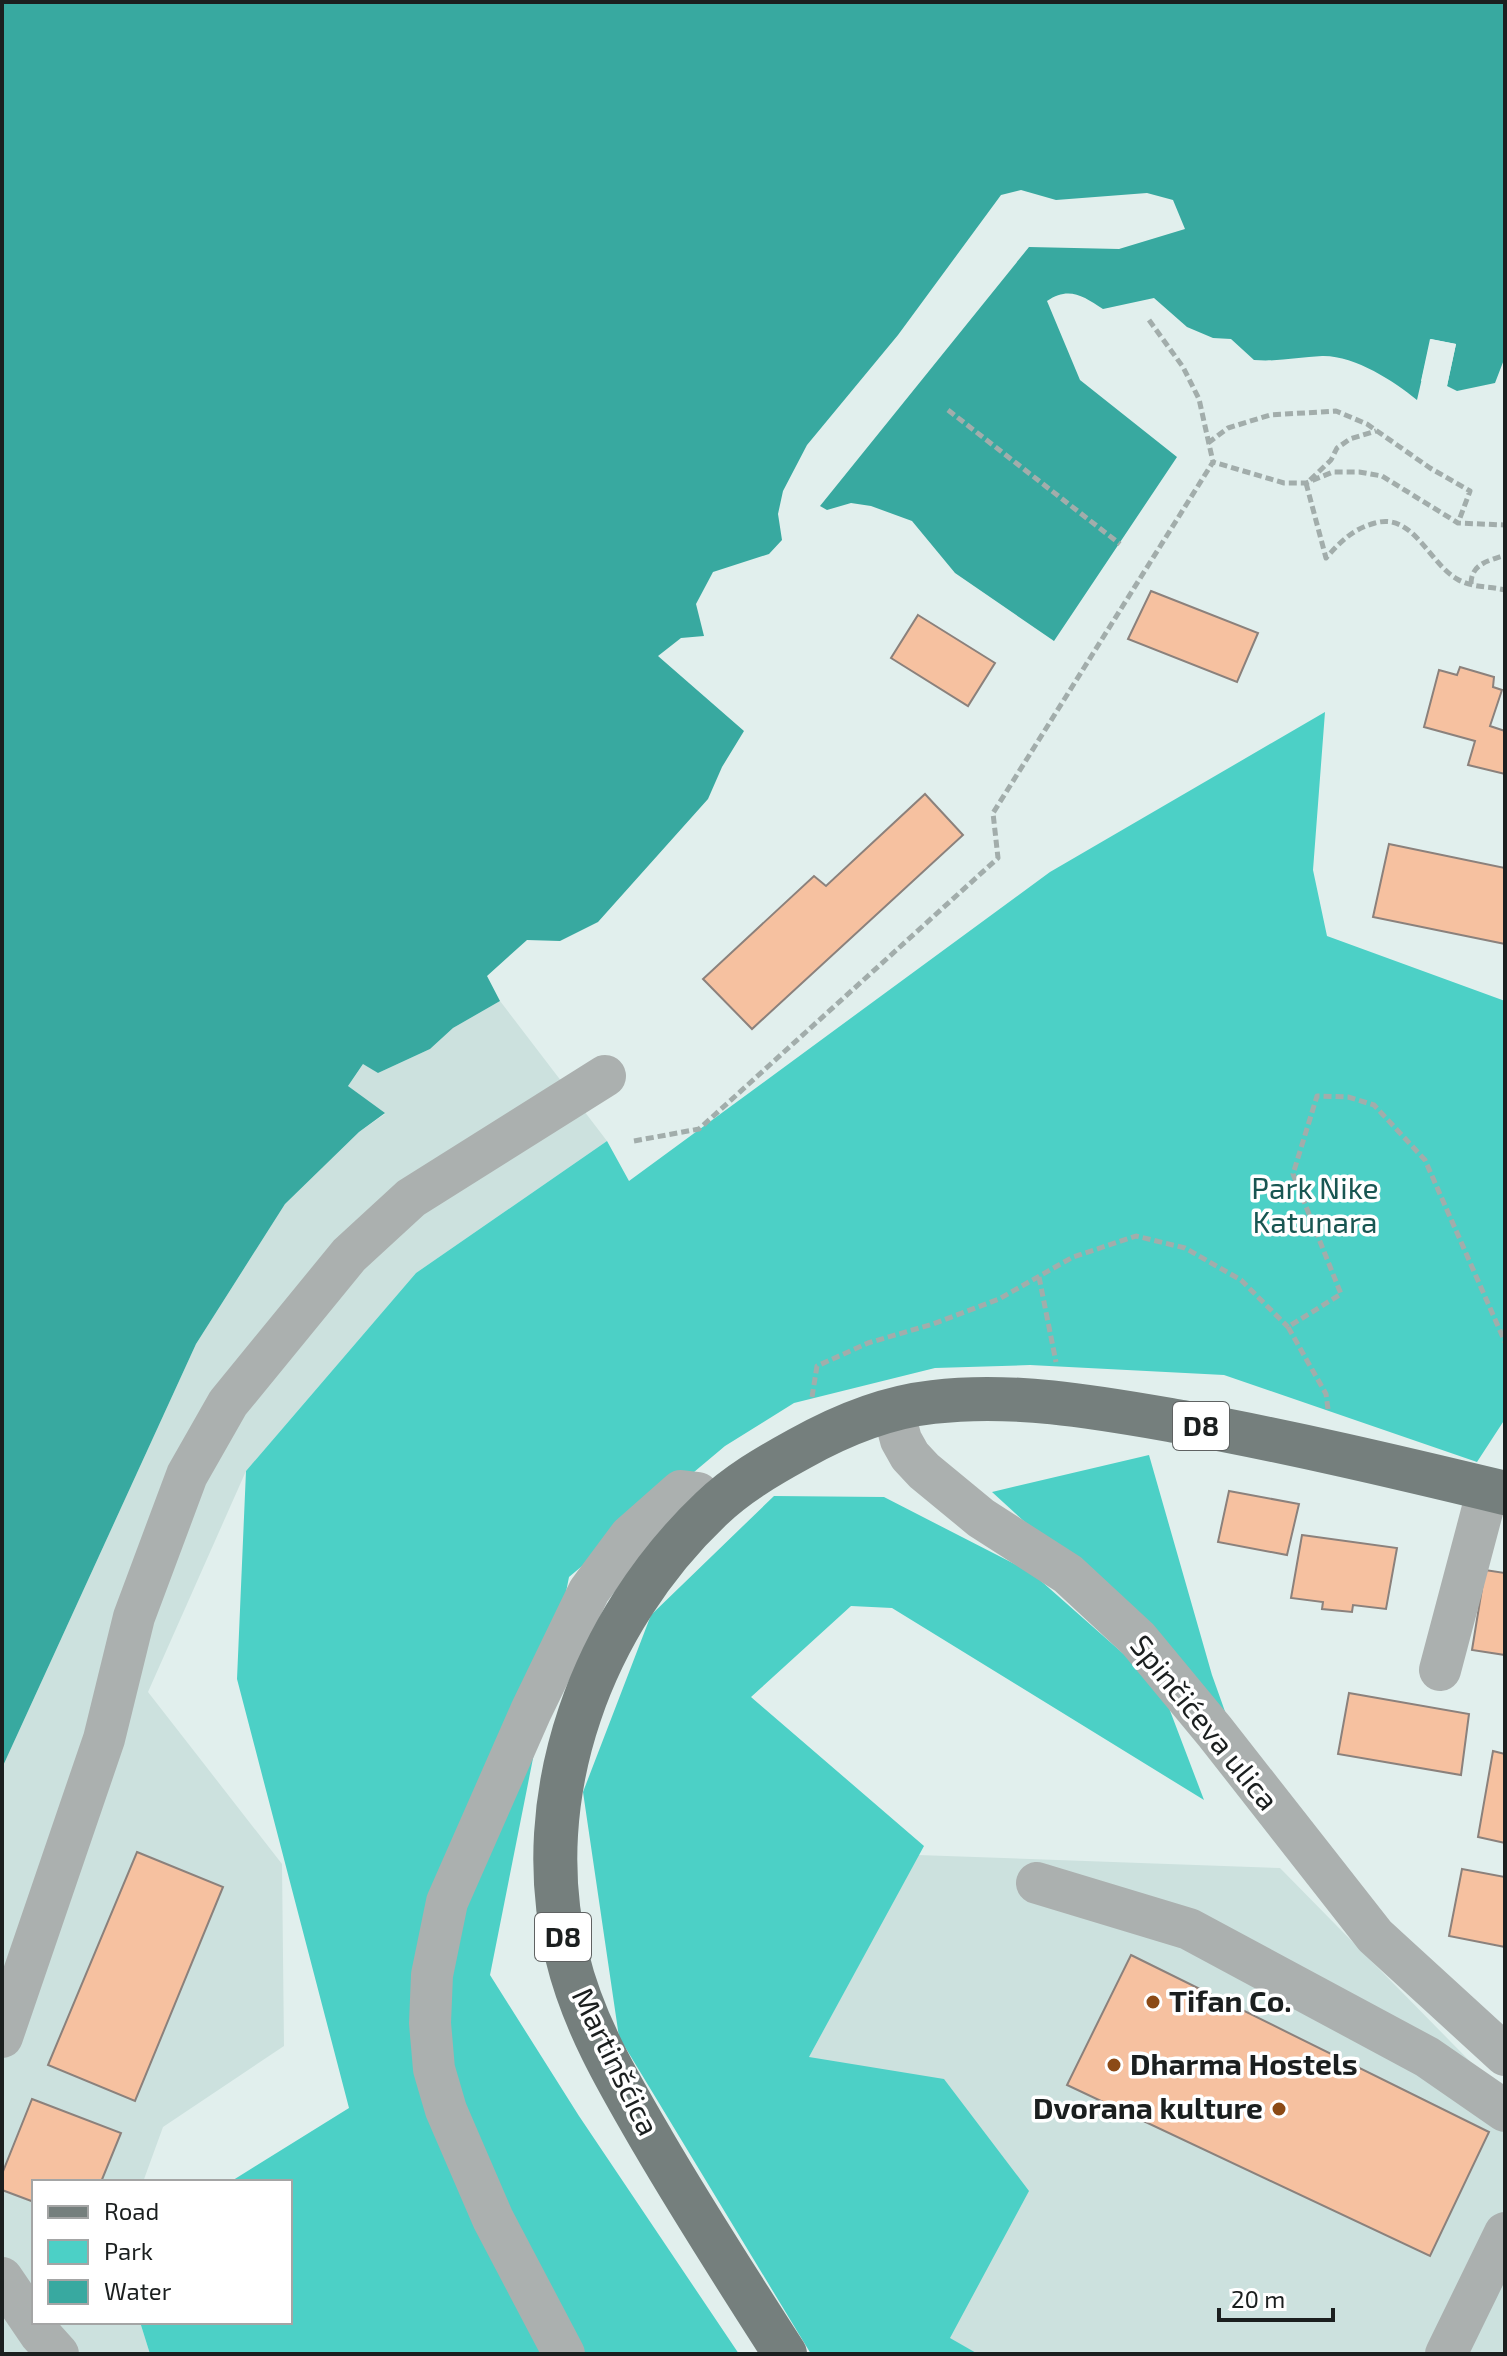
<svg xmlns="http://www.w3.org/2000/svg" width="1507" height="2356" font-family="'Exo 2',sans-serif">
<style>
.built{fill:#cce1de}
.green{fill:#4cd0c6}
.water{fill:#38a9a0}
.pier{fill:#e1efed}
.building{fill:#f6c1a0;stroke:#8b817c;stroke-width:2}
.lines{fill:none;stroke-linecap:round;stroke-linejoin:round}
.path{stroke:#a2adab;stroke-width:5;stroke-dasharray:8 4;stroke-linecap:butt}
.minor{stroke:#abb0af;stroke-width:42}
.major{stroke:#757f7d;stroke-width:44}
.poi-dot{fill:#8b4a16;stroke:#fff;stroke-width:3}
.labels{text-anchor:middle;stroke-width:7;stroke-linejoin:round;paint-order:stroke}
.shield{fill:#fff;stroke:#5f6262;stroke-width:2}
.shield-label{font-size:28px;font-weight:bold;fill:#1b1f1f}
.park-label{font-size:30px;fill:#185652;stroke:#fff}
.street-label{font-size:30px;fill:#1b1f1f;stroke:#fff}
.poi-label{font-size:30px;font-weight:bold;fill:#1b1f1f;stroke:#fff;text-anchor:start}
</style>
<rect width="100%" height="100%" fill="#e1efed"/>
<path class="built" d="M 500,1001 L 607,1141 L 416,1273 L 246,1471 L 148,1692 L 282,1864 L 284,2046 L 163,2127 L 143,2182 L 34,2182 L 34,2322 L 140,2322 L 150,2354 L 2,2354 L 2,1768 L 196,1344 L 285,1204 L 359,1132 L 385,1114 L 348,1086 L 364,1063 L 378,1073 L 430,1049 L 453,1028 Z
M 918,1855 L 1280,1868 L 1505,2097 L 1505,2354 L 978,2354 L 950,2339 L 809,2057 Z"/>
<path class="green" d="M 1325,712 L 1313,870 L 1327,936 L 1505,1001 L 1505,1419 L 1477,1462 L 1224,1375 L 1030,1365 L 935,1368 L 794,1403 L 725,1446 L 569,1577 L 490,1975 L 579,2116 L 739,2354 L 150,2354 L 140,2322 L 290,2322 L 290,2182 L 230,2182 L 349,2108 L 237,1679 L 246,1471 L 416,1273 L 607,1141 L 629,1181 L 1050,872 Z
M 1149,1455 L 1212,1675 L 1232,1731 L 1120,1609 L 992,1492 Z
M 774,1496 L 884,1497 L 1032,1573 L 1161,1687 L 1204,1800 L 892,1608 L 851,1606 L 751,1697 L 924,1846 L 809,2057 L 944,2079 L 1029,2191 L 950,2338 L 978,2354 L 811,2354 L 619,2037 L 583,1792 L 651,1615 Z"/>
<path class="water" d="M 2,2 L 1505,2 L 1505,357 L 1495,383 L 1457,391 L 1447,386 L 1456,344 L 1431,339 L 1417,400 C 1394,381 1354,355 1322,356 C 1299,357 1278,362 1254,360 L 1231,339 L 1213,338 L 1187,327 L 1154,298 L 1103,309 C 1083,296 1069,286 1047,301 L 1080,380 L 1177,457 L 1054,641 L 955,573 L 912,521 L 871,506 L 851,503 L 827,510 L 820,506 L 1029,247 L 1119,249 L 1185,229 L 1173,200 L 1147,193 L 1056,200 L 1021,190 L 1001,195 L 898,335 L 807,445 L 783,491 L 778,514 L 782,540 L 769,554 L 713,572 L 696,604 L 704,636 L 681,638 L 658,656 L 744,731 L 722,767 L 708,799 L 598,922 L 560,941 L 527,940 L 487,976 L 500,1001 L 453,1028 L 430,1049 L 378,1073 L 363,1064 L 348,1086 L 385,1113 L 359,1132 L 285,1204 L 196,1344 L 2,1768 Z"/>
<path class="pier" d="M 1430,339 L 1456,344 L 1447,386 L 1443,386 L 1451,347 L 1433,344 L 1425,382 L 1421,381 Z"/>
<path class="building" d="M 1151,591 L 1258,633 L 1237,682 L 1128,639 Z
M 918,615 L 995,663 L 968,706 L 891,658 Z
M 1460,667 L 1494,677 L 1493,687 L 1502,690 L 1490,726 L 1505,731 L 1505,774 L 1468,765 L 1475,741 L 1424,727 L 1439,670 L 1457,675 Z
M 925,794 L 963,835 L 752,1029 L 703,979 L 814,876 L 826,886 Z
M 1389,844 L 1505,868 L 1505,944 L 1373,917 Z
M 1229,1491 L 1299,1504 L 1287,1555 L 1218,1542 Z
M 1302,1535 L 1397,1548 L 1386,1609 L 1353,1605 L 1352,1612 L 1322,1609 L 1323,1602 L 1291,1598 Z
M 1485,1570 L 1505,1573 L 1505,1655 L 1472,1650 Z
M 1349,1693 L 1469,1714 L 1461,1775 L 1338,1754 Z
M 1493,1751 L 1505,1754 L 1505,1843 L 1478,1837 Z
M 137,1852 L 223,1887 L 135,2101 L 48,2065 Z
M 1462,1869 L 1505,1877 L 1505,1947 L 1449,1936 Z
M 1131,1955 L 1489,2132 L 1430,2256 L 1067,2085 Z
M 32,2099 L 121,2133 L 101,2182 L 34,2182 L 34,2202 L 2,2190 L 2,2174 Z"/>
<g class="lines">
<path class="path" d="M 1149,320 L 1183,367 L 1199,399 L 1213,462
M 948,410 L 1120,544
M 1208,443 L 1228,428 L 1270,415 L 1336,411 L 1367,424 L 1430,468 L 1470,491 L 1458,523
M 1310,480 L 1331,460 L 1337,448 L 1350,439 L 1376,431
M 1306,483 L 1326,558 C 1341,541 1353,529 1375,523 C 1413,512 1429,563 1457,579 C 1472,588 1489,586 1505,590
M 1471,584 C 1471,564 1488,561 1505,555
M 634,1141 L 699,1129 L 998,858 L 993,813 L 1213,462 L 1284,483 L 1306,483 L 1333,472 L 1359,472 L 1382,476 L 1458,523 L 1505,525
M 1039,1277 L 1056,1362
M 812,1397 L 817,1366 L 868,1343 L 933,1324 L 999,1299 L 1073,1257 L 1136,1236 L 1185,1248 L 1241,1280 L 1288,1327
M 1328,1409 L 1326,1394 L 1288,1327 L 1341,1294 L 1293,1174 L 1317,1096 L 1348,1097 L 1374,1105 L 1425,1160 L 1505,1342"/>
<path class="minor" d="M 893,1410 L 901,1440 L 910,1456 L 924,1471 L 981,1518 L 1068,1574 L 1138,1639 L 1215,1732 L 1375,1936 L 1505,2055
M 1440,1670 L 1488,1489
M 1037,1883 L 1189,1929 L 1427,2057 L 1505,2111
M 2,2037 L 104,1739 L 134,1617 L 187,1475 L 228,1403 L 349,1255 L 411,1198 L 605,1076
M 2,2278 L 40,2334 L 58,2354
M 564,2354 L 493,2219 L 446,2110 L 434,2069 L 430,2023 L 432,1975 L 447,1902 L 531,1711 L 589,1591 L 630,1536 L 681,1491 L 698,1493 L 712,1507
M 1446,2354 L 1505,2233"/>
<path class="major" d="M 785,2354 C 740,2284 695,2214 653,2142 C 618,2082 583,2023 567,1956 C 527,1795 593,1621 711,1509 C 737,1484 768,1466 799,1449 C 840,1426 887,1407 933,1402 C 1016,1392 1101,1408 1182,1422 C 1291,1442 1397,1467 1505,1493"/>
</g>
<g class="poi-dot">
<circle cx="1153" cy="2002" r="8"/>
<circle cx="1114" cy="2065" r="8"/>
<circle cx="1279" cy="2109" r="8"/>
</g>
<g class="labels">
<g class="shield">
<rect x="1173" y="1402" width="56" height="48" rx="6"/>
<rect x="535" y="1913" width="56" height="48" rx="6"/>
</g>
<g class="shield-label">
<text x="1201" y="1436">D8</text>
<text x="563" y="1947">D8</text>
</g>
<g class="park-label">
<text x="1315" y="1199">Park Nike<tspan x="1315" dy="34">Katunara</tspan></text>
</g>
<g class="street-label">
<text transform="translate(1204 1723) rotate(51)" y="10">Spinčićeva ulica</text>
<text transform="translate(615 2062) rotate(64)" y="10">Martinšćica</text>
</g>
<g class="poi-label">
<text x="1169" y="2012">Tifan Co.</text>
<text x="1130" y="2075">Dharma Hostels</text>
<text x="1263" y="2119" text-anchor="end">Dvorana kulture</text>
</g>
</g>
<rect width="1507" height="2356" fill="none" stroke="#1b1f1f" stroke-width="8"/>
<rect x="32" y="2180" width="260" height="144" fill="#ffffff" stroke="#a4a5a5" stroke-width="2"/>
<rect x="48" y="2206" width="40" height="12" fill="#757f7d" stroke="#a4a5a5" stroke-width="2"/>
<text x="104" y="2220" font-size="24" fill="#1b1f1f">Road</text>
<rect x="48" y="2240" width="40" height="24" fill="#4cd0c6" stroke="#a4a5a5" stroke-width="2"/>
<text x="104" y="2260" font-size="24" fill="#1b1f1f">Park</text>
<rect x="48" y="2280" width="40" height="24" fill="#38a9a0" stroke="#a4a5a5" stroke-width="2"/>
<text x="104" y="2300" font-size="24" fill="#1b1f1f">Water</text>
<path d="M1219 2308v12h114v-12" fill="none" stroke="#1b1f1f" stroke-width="4"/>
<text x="1231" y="2308" font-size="24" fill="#1b1f1f" stroke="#ffffff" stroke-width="6" paint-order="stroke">20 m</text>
</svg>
